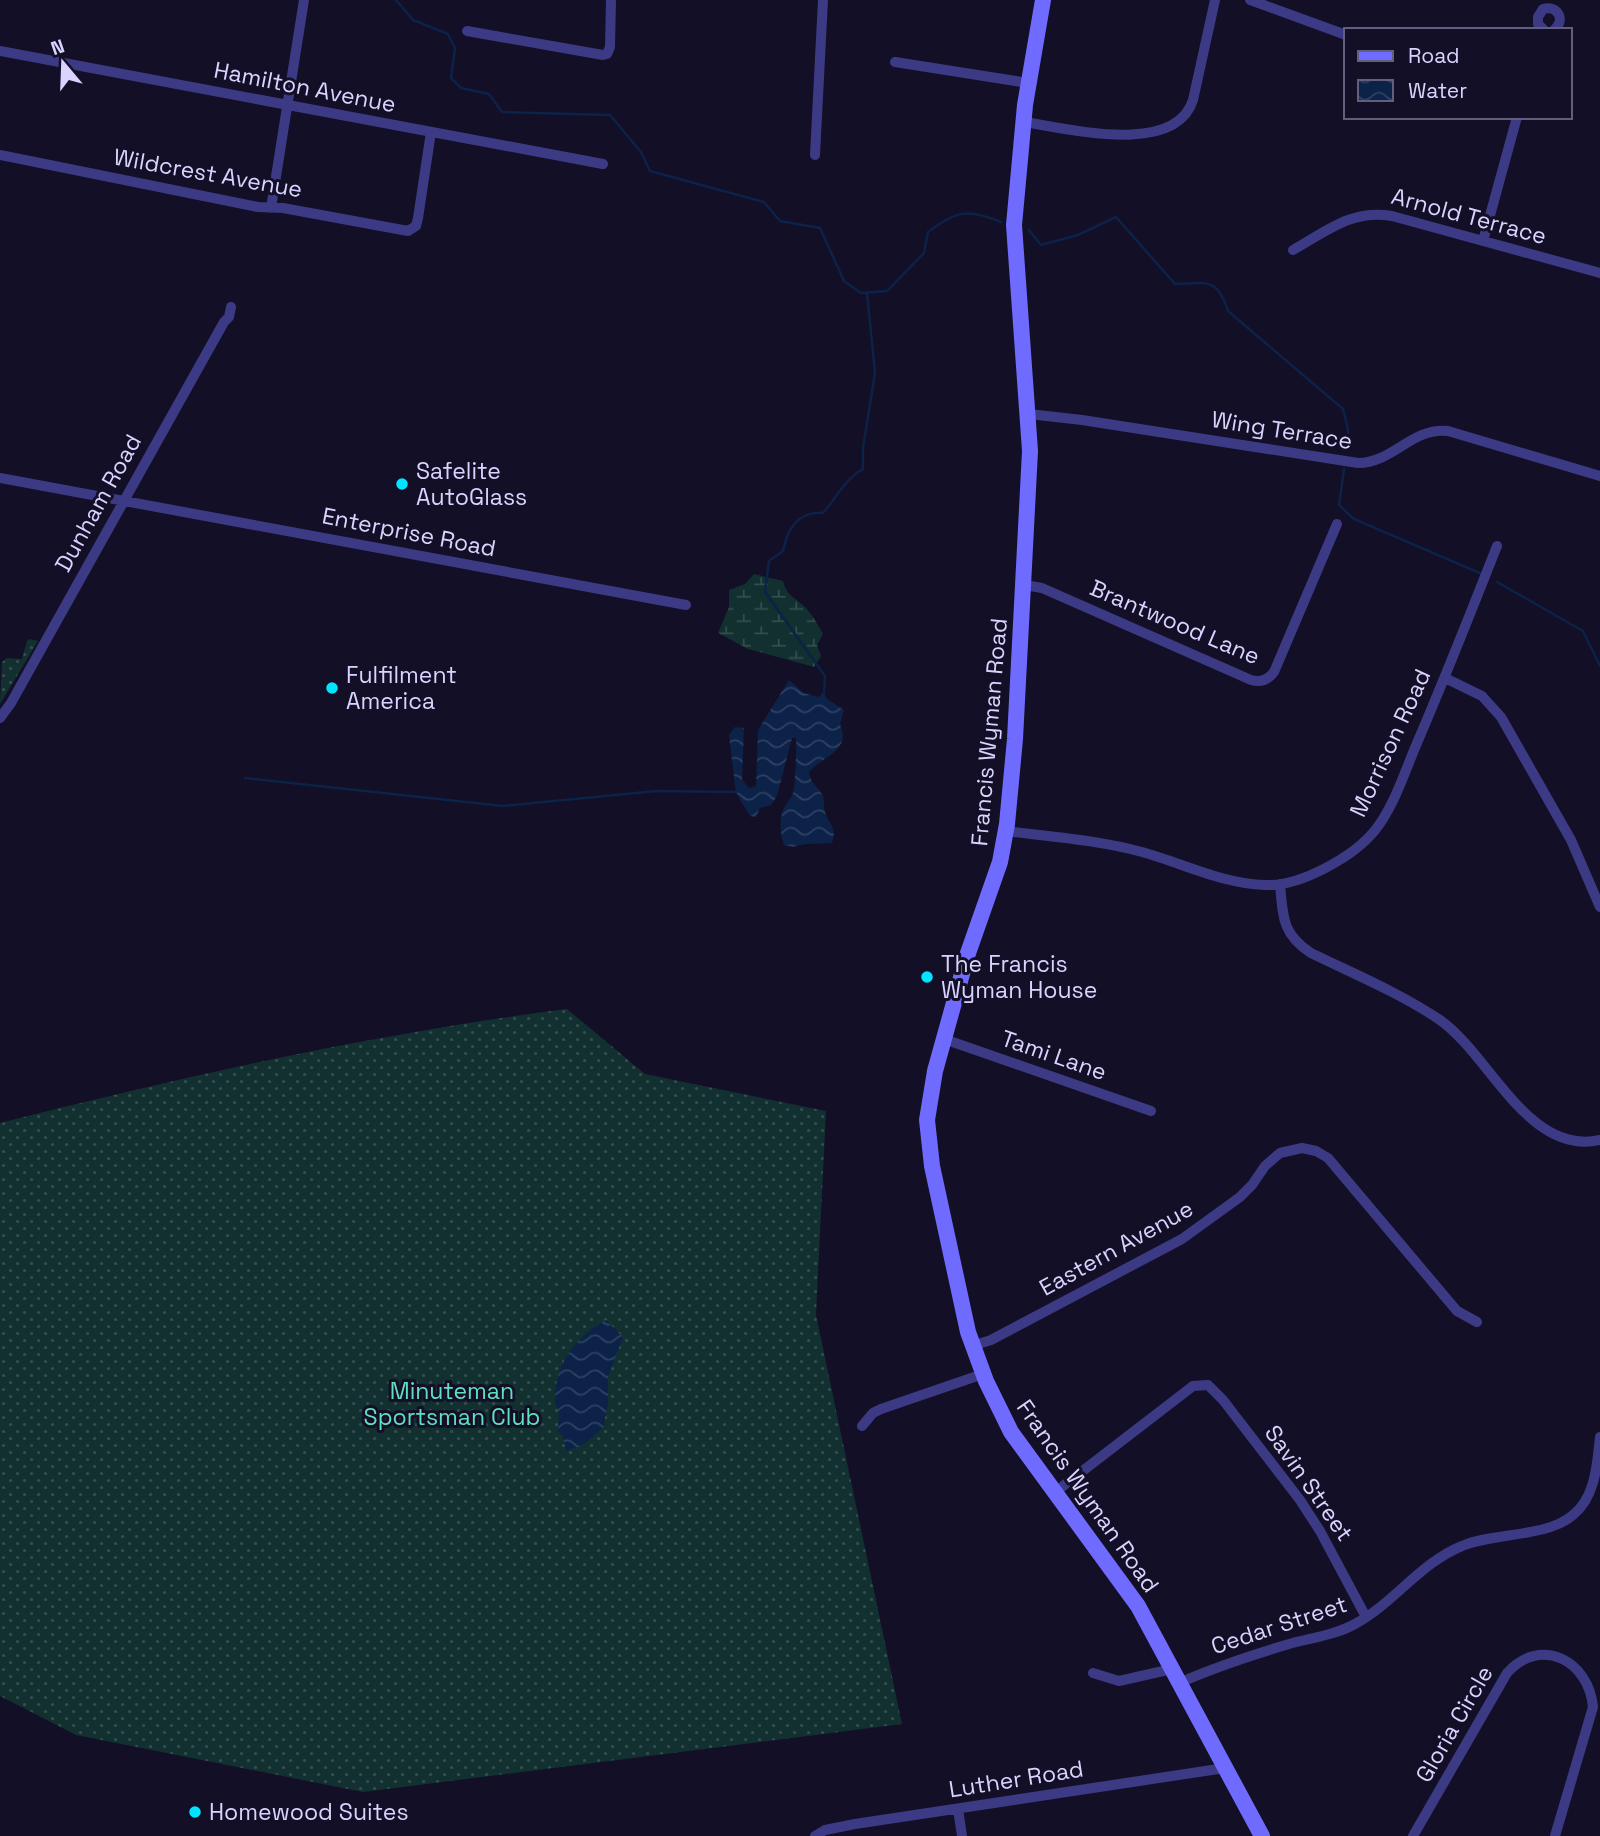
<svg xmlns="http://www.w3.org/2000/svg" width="1600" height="1836" font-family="'Space Grotesk',sans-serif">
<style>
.grass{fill:url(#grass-dots)}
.wetland{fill:url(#wetland-marsh)}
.water{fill:url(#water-waves)}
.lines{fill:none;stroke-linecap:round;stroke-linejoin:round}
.stream{stroke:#0c2248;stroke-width:2.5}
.street{stroke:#3d3a85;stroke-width:10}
.secondary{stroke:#6f6bff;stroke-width:16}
.poi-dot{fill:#00e5ff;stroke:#130f26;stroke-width:2.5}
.labels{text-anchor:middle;stroke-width:6;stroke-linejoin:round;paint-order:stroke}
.street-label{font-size:23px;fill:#d9d4ff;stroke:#130f26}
.poi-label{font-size:23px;fill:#d9d4ff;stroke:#130f26;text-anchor:start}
.park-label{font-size:23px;fill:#5fe0c0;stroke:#130f26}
</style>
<defs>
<pattern id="grass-dots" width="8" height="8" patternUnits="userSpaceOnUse" patternTransform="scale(1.75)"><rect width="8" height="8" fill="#12302f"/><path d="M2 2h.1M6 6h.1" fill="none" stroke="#344d4e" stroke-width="1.8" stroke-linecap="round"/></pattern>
<pattern id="wetland-marsh" width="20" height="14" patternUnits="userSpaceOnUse" patternTransform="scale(1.75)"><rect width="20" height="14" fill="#12302f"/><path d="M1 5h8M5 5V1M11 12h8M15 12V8" fill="none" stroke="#344d4e"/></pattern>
<pattern id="water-waves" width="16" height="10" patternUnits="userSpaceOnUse" patternTransform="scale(1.75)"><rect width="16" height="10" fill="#0c2248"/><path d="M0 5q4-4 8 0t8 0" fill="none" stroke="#2f4163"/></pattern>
</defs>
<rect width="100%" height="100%" fill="#130f26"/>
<path class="grass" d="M 30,639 L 38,641 L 0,704 L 2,662 L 7,658 L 22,659 L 27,641 Z
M 567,1009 L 645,1074 L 826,1111 L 816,1315 L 902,1724 L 363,1792 L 76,1735 L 0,1696 L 0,1123 C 187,1076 376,1033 567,1009 Z"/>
<path class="wetland" d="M 754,574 L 783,581 C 787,597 795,597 806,608 C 813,616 818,625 823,634 L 817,645 L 821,656 L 814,667 L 748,649 L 718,633 L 729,607 L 729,590 L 745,584 Z"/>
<path class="water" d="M 789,680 L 804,693 L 819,697 L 824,691 L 826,698 L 844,710 L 840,724 C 852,752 822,756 809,772 C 810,783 818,786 823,796 C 825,801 823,807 825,812 C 828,825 838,825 832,843 L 806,844 L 793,847 L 784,845 C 780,834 779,819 784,808 C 786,803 791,799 793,793 C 795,790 797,741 796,738 L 792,738 L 777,796 L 771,805 L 760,808 L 756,817 L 750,816 L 736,793 L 729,735 L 735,727 L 744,728 L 742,780 L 749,788 L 756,786 L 758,730 Z
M 606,1320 L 623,1337 L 608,1377 L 608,1404 L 603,1428 L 584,1444 L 566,1451 L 563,1436 L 558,1432 C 558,1425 560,1416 558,1410 C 556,1402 555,1408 555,1400 C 555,1364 575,1337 606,1320 Z"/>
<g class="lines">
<path class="stream" d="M 396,0 L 413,20 L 448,34 L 455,48 L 451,78 L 461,88 L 489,94 L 502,112 L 610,115 L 641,152 L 650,171 L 764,202 L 780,221 L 820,228 L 844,281 L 861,293 L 887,291 L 924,253 L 928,232 C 957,211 967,208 1001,222
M 1029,230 L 1041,245 L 1078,235 L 1116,217 L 1175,284 C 1207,283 1217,277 1228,311 L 1343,409 L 1348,429 L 1347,445
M 1344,469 L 1339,505 L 1354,519 L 1482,574
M 1497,582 L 1583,631 L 1600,666
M 824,692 L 825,676 L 765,592 L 769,561 L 783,551 C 787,530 798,511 823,513 C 837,497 844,480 863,469 L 863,448 L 875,373 L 867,293
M 245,778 L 503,806 L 656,791 L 737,792"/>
<path class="street" d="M 1250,0 L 1346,35
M 1544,30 L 1538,24 L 1538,17 L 1543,9 C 1558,5 1566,20 1554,30
M 467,31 L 603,55 L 607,54 L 610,47 L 611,0
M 0,51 L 603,164
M 895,62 L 1028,83
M 1024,122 C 1066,128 1175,157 1193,100 L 1215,0
M 0,155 L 258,207 L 283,208 L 408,231 L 416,226 L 418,218 L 431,132
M 815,155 L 823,0
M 271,208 L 304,0
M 1483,241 L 1517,117
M 1293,250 C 1327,231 1352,209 1392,216 L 1600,273
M 1029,414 L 1082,420 L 1358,463 C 1393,463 1412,427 1448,431 L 1600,476
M 0,478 L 686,605
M 1025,585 L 1042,588 L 1251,680 C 1261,683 1268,680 1274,672 L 1337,524
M 1445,678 L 1482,696 L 1501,717 L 1571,840 L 1600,907
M 0,718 L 11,703 L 224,322 L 229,317 L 231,307
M 1006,831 C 1052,837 1098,840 1142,852 C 1182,863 1223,884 1265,885 C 1300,887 1355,856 1376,829 C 1395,804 1405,771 1417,743 C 1445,678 1471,612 1497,546
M 1280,884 C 1283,917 1282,934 1311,953 C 1354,974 1400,993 1440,1020 C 1490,1055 1528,1156 1600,1140
M 944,1039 L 1151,1111
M 972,1346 L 991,1340 L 1182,1239 L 1240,1197 L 1252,1185 L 1265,1166 L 1280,1153 L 1302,1148 L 1316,1151 L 1328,1158 L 1457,1311 L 1477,1322
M 862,1426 L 873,1413 L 881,1409 L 983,1374
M 1054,1493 L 1193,1386 L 1208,1385 L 1223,1400 L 1300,1500 L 1320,1531 L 1366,1617
M 1093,1673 L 1119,1681 L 1172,1669
M 1179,1683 C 1215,1667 1252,1655 1289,1644 C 1311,1638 1335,1635 1355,1624 C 1394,1603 1420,1563 1462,1546 C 1494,1532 1546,1538 1573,1515 C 1596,1497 1597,1463 1600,1437
M 958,1809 L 962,1836
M 815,1836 L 825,1830 L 855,1824 L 1225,1768
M 1413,1836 L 1507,1673 C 1541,1635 1589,1661 1593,1707 L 1555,1836"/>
<path class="secondary" d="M 1043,0 L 1025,105 L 1014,225 L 1030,451 L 1015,739 L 1007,824 L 1000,862 L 967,956 L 935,1071 L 927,1120 L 932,1166 L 968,1332 L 986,1381 L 1011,1432 L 1138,1606 L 1262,1836"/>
</g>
<g class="poi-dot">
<circle cx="402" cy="484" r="7"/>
<circle cx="332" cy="688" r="7"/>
<circle cx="927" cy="977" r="7"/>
<circle cx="195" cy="1812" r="7"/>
</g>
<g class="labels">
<g class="street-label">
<text transform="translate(305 87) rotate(11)" y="8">Hamilton Avenue</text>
<text transform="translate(208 173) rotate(10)" y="8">Wildcrest Avenue</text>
<text transform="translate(1469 216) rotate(15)" y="8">Arnold Terrace</text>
<text transform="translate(1282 430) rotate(9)" y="8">Wing Terrace</text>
<text transform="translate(98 503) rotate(-61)" y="8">Dunham Road</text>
<text transform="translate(409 532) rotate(11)" y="8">Enterprise Road</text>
<text transform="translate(1175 622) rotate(23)" y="8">Brantwood Lane</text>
<text transform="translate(989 732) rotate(-85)" y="8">Francis Wyman Road</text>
<text transform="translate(1390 743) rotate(-65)" y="8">Morrison Road</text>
<text transform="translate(1054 1055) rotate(19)" y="8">Tami Lane</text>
<text transform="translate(1116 1248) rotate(-29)" y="8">Eastern Avenue</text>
<text transform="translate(1309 1483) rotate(55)" y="8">Savin Street</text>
<text transform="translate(1088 1496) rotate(55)" y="8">Francis Wyman Road</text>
<text transform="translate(1279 1625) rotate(-18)" y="8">Cedar Street</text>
<text transform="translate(1454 1724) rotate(-60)" y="8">Gloria Circle</text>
<text transform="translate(1016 1779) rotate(-9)" y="8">Luther Road</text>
</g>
<g class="poi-label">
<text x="416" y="479">Safelite<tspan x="416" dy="26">AutoGlass</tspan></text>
<text x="346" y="683">Fulfilment<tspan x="346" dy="26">America</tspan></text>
<text x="941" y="972">The Francis<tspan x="941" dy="26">Wyman House</tspan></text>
<text x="209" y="1820">Homewood Suites</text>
</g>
<g class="park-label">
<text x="452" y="1399">Minuteman<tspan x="452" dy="26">Sportsman Club</tspan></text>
</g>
</g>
<rect x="1344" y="28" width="228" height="91" fill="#130f26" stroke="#625e7d" stroke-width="2"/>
<rect x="1358" y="51" width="35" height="10" fill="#6f6bff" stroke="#625e7d" stroke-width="2"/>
<text x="1408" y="63" font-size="21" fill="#d9d4ff">Road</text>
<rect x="1358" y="80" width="35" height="21" fill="url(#water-waves)" stroke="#625e7d" stroke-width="2"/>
<text x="1408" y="98" font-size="21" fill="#d9d4ff">Water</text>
<g transform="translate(63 63) rotate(341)" stroke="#130f26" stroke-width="5" paint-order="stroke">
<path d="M0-5L12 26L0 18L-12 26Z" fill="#d9d4ff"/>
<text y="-10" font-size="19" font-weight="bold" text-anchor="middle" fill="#d9d4ff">N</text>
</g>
</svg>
